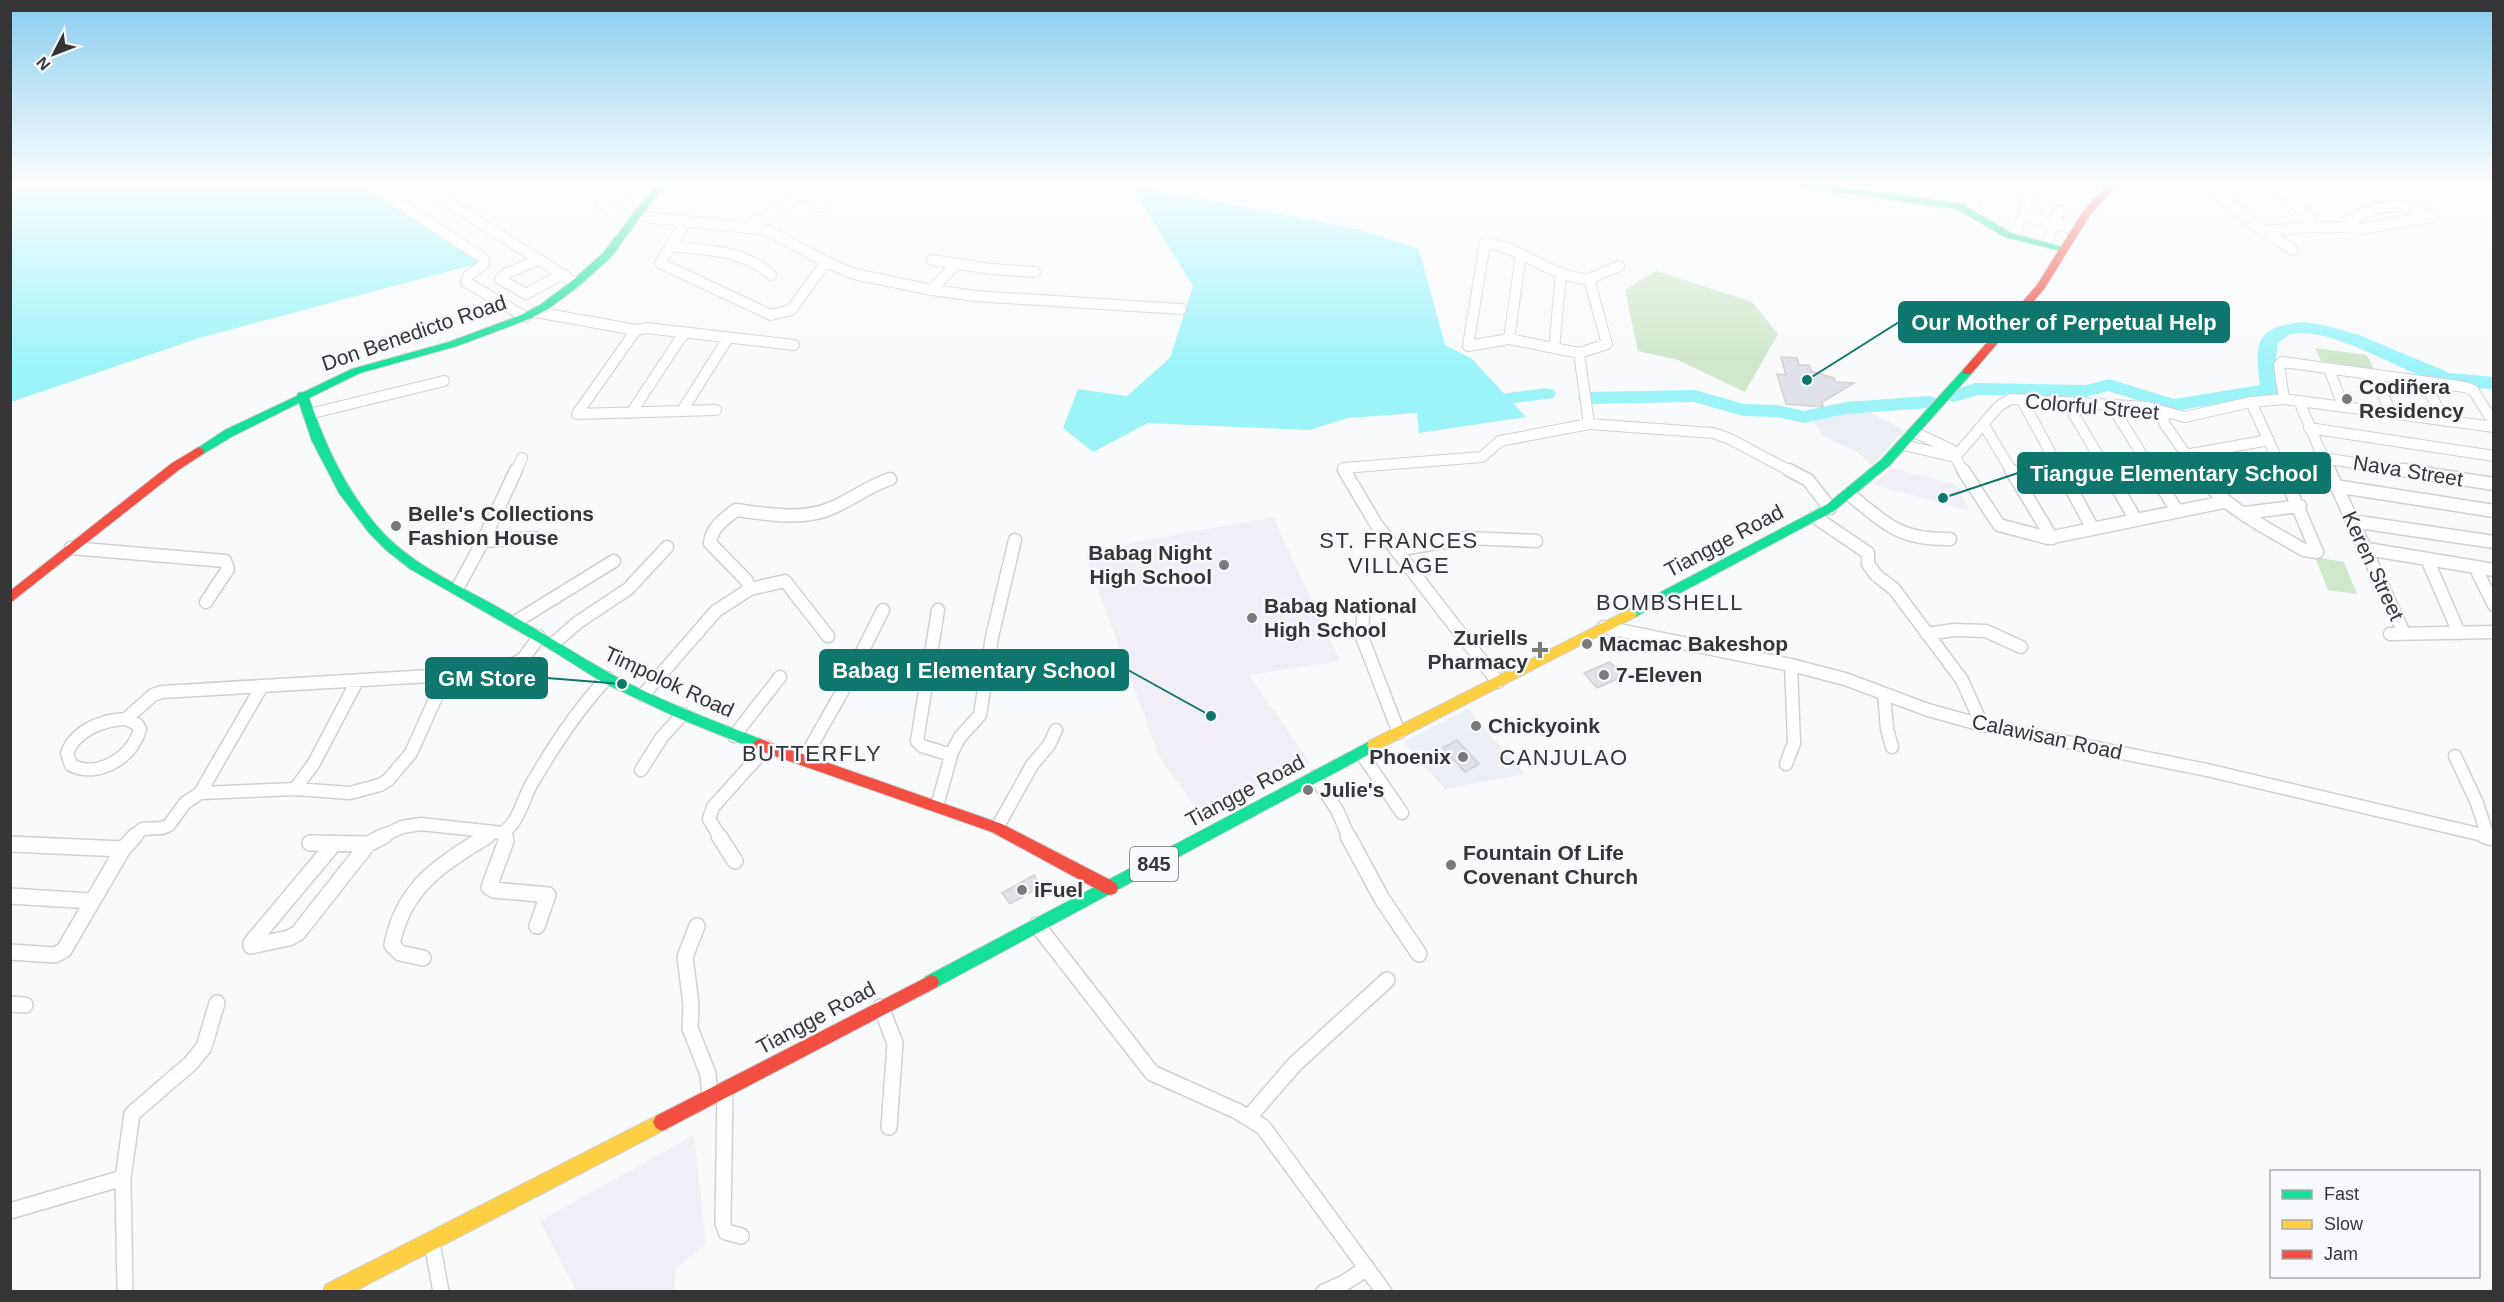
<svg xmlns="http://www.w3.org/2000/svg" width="2504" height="1302" font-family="Helvetica,sans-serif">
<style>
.built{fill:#eaeef5}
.education{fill:#f2eef8}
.green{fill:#d0e7ca}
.water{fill:#9cf4f9}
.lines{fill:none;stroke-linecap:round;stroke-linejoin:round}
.river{fill:#9cf4f9;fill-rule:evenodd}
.building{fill:#dfe2e9;stroke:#d1d1d3;stroke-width:1.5}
.street-far2-casing{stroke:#d0d1d2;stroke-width:12}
.street-far1-casing{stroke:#d0d1d2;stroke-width:15}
.street-casing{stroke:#d0d1d2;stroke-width:18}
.fast-casing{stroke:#d0d1d2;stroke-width:2}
.slow-casing{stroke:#d0d1d2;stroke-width:2}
.jam-casing{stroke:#d0d1d2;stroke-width:2}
.street-far2{stroke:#fefeff;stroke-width:10}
.street-far1{stroke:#fefeff;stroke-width:12}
.street{stroke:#fefeff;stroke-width:15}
.fast{fill:#16e098;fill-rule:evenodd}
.slow{fill:#ffcf43;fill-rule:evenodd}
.jam{fill:#f24e42;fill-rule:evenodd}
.poi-dot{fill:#7a7a7c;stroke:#f8f9fd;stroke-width:2}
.labels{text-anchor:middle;stroke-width:5;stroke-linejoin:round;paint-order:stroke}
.shield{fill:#f8f9fd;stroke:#707072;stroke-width:1.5}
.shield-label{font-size:20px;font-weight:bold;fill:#353537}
.street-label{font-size:21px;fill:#353537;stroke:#f8f9fd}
.poi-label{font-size:21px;font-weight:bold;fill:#353537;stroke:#f8f9fd;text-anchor:start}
.neighbourhood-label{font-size:22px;letter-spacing:1.5px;fill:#353537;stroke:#f8f9fd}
.leader{fill:none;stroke:#0f766e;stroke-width:2}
.callout-dot{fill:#0f766e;stroke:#f8f9fd;stroke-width:2}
.callout{fill:#0f766e;stroke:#0f766e;stroke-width:2}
.callout-label{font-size:22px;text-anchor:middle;font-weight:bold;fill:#fff}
</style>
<rect width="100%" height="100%" fill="#f9fafc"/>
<path class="built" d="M 1863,409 L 1904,430 L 1872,465 L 1854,450 L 1824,437 L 1810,417 Z
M 1468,709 L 1525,774 L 1445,789 L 1403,742 Z"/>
<path class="education" d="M 1892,468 L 1957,485 L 1969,511 L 1873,484 Z
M 1273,517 L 1340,661 L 1249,675 L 1310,763 L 1201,815 L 1160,758 L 1085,555 L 1140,541 Z
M 694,1135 L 706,1244 L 675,1269 L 675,1291 L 576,1291 L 540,1221 Z"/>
<path class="green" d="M 1656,271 L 1752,302 L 1778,334 L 1745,392 L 1678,360 L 1638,351 L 1625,290 Z
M 2315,348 L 2367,355 L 2374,369 L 2321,361 Z
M 2315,557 L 2344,562 L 2357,594 L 2328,590 Z"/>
<path class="water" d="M 10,184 L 365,184 L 484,262 L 199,338 L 11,402 Z
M 1130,185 L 1357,229 L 1419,249 L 1445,345 L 1471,358 L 1526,417 L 1419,433 L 1417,413 L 1348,418 L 1309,430 L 1148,423 L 1093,452 L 1063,428 L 1078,389 L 1127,396 L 1170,358 L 1193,286 Z"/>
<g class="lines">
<path class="river" d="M 2304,322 L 2327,326 L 2359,335 L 2450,373 L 2494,377 L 2494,389 C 2473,388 2453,387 2434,381 C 2400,370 2323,323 2289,335 C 2286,336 2281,341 2278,343 L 2276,357 L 2280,390 L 2277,394 L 2270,396 L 2173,411 L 2108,391 L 2086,397 L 1977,395 L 1954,402 L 1947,400 L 1944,396 L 1947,392 L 1975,383 L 2086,385 L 2109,379 L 2174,399 L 2260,385 C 2254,341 2256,327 2304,322 Z
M 1546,388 L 1553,390 L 1556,394 L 1553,398 L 1508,404 L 1501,402 L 1498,398 L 1501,394 Z
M 1695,390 L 1744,404 L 1777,405 L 1804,411 L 1846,402 L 1929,396 L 1936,398 L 1939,402 L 1936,406 L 1929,408 L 1846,414 L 1804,423 L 1777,417 L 1743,416 L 1694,402 L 1588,404 L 1581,402 L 1578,398 L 1581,394 L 1588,392 Z"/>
</g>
<path class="building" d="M 1781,357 L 1797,358 L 1799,365 L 1809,365 L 1811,371 L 1834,378 L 1836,382 L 1854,383 L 1822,402 L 1823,407 L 1786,404 L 1777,374 L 1786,375 Z
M 1610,662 L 1624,676 L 1597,688 L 1584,673 Z
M 1457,740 L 1479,764 L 1465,772 L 1443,748 Z
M 1034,875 L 1041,886 L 1010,904 L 1002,893 Z"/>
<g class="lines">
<defs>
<path id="street-far2" d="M 369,184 L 483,258 L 484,264 L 468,276 L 466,282 L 525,317
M 419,184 L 576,283
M 1958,184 L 1976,208 L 1975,212
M 2208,184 L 2254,225 L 2293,250
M 579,192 L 598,184
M 2216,192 L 2276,188 L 2288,195 L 2316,227
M 1875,195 L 1876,184
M 614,197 L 629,205
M 601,203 L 636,186
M 2398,206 L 2420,211 L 2431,217 L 2361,229 L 2347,226 L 2347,222 L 2377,208 Z
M 636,216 L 767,230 L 826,262 L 854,274 L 932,290 L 975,296 L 1181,309
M 2024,216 L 2074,229
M 686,221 L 660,263 L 771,315 L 791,310 L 826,262
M 748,227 L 807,192 L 821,207
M 2016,231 L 2024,216 L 2030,184
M 2262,231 C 2280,231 2297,228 2314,227 C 2326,227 2335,229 2347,226
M 2049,238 L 2059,211
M 1485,243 C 1523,247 1550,278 1589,279 L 1607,344 L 1579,353 L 1509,339 L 1468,346 Z
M 671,246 C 705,250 745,250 771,275
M 538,260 L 505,274 L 500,279 L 526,294 L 563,274
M 932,260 L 991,269 L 1035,272
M 1589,279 L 1619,266
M 932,290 L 956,264
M 536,312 L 636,330 L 646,328 L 794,345
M 1509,339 L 1521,254
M 1554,348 L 1561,275
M 1579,353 L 1589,424
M 2329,369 L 2343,406
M 2375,376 L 2391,413
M 2424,382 L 2445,421
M 2284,399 L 2279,365 L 2282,362 L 2465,387 L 2473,390 L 2494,423
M 2022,400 L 2061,472
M 2299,401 L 2329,472
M 2251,402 L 2283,472
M 2067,403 L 2108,472
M 2111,405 L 2153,472
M 682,411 L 728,338
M 2163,412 L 2164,423 L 2198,472
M 631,413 L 684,333
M 309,414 L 444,381
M 577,414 L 716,410
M 577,414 L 636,330
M 1984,425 L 2012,472
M 2309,428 L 2494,456
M 1914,432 L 1952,450
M 1903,445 L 1955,457 L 1964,472
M 2185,455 L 2269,440
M 1955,457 L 1999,406 L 2011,399 L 2147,407 L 2185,417 L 2251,402 L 2284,399 L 2494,427
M 2323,458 L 2413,472
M 516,472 L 522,458
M 1345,472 L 1343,468 L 1482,457 L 1500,441 L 1589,424 L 1713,433 L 1730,439 L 1792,472"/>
<path id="street-far1" d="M 1344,470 L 1376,524 L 1498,682
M 1789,470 L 1808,480 L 1830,508
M 1963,470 L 1999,525 L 2048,538 L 2224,502
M 2011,470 L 2052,538
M 2061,470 L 2093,529
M 2107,470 L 2136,520
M 2152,470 L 2177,511
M 2197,470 C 2223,508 2265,527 2304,550 L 2317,552 L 2282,470
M 2329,470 L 2404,633
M 2403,470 L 2494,484
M 2207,485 L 2284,473
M 2335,486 L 2494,511
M 1850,495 C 1888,525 1899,540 1950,539
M 2245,513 L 2300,506
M 1815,517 L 1868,553 L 1868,564 L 1876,575 L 1894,589 L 1962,680 L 1982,725
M 2352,521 L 2494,542
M 483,541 L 535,538
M 71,548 L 225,561 L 228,569 L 206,602
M 2367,549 L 2494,570
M 1396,550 L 1467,538 L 1536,541
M 2427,559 L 2459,633
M 2475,567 L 2494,605
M 457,589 L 483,541 L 516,470
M 750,589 L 785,581 L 828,636
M 938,610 L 917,741 L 922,746 L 951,755
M 1363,617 L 1362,637 L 1399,733
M 515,622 L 614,561
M 1604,627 L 1791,665 L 1845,679 L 1928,710 L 1982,725 L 2207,770 L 2491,837
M 1927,634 L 1954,630 L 1986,631 L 2021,647
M 2390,634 L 2494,632
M 553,644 L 577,623 L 628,589 L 667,547
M 1884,694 L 1887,729 L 1892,747
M 643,695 L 716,611 L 750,589 L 746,580 L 710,543 C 712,527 724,519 736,510 C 767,514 802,521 832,508 C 852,499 869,486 890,479
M 126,719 L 153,695 L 162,692 L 497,672 L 523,659 L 539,637
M 126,719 L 137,724 L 140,729 C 133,757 98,779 71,765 L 67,753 C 76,730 102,720 126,719 Z
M 734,736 L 780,677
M 1361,753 L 1402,813
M 2455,756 L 2477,803 L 2488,837
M 804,759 L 842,692 L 883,610
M 1786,764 L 1794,743 L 1791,665
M 641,770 L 662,737 L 683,714
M 1315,777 L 1337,810 L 1349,837
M 295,789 L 314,763 L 357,681
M 200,793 L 295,789 L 350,793 L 380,785 L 388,780 L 411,753 L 446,675
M 937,806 L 952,752 L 960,737 L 980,715 L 992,637 L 1015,540
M 997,828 L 1032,765 L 1049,745 L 1056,730
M 505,832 L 506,837
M 134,837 L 142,829 L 162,828 L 169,825 L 185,803 L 200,793 L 262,686
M 381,837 L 402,827 L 421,824 L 503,833 C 519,821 522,802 531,785 C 553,747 577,710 607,678
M 485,837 L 492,833
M 720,837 L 709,819 L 713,807 L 767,747"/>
<path id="street" d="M 505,836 L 506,841 L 489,887 L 494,890 L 548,895 L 537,926
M 719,836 L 735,861
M 1348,836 L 1382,899 L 1419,954
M 2485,836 L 2494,838
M 310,843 L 368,844 L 384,836
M 10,844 L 123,849 L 135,836
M 333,845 L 251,943 L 251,946 L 289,938 L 298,933 L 368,844
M 10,896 L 92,901
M 1037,925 L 1152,1073 L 1237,1111 L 1263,1127 L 1384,1292
M 697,926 L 685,957 L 691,1005 L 690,1028 L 708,1074 L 710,1098
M 10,952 L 55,955 L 64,950 L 123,849
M 423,958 L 400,953 L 392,945 C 403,887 440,865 487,836
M 10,1004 L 25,1005
M 881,1007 L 895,1043 L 889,1127
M 725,1090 L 723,1223 L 726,1232 L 741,1236
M 1249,1117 L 1295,1064 L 1387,980
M 10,1211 L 123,1178
M 432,1242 L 441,1292
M 125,1292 L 123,1178 L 132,1114 L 191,1063 L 204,1047 L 217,1003
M 1324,1292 L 1344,1283 L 1367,1268"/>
<path id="fast" d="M 656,184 L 665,184 L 611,257 L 580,285 L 548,309 L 529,319 L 457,346 L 360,373 L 309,398 C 325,445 345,488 377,526 C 409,564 459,585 501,609 C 538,630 574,653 611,674 C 659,701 713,720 765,741 L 767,745 L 765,749 L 760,751 L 678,718 L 602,682 L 548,648 L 410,569 L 386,550 L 369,533 L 339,493 L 312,441 L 299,403 L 233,436 L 203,454 L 199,455 L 193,451 L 225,430 L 297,396 L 298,393 L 304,392 L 352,369 L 449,342 L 521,315 L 540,305 L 572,281 L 603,253 Z
M 1796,184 L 1818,184 L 1962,204 L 2011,233 L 2070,249 L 2065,252 L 2005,237 L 1956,209 L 1801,187 Z
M 1967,369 L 1971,370 L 1971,374 L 1890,465 L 1834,511 L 1635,617 L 1625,617 L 1623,614 L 1625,611 L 1826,505 L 1882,459 L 1963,370 Z
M 1374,739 L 1379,741 L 1381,745 L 1379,749 L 937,987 L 931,989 L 925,987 L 923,982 L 925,977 Z"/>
<path id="slow" d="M 1630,609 L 1635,611 L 1637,614 L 1635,617 L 1379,749 L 1369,749 L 1367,745 L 1369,741 Z
M 662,1113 L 668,1116 L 671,1122 L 668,1128 L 353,1292 L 323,1292 L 325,1285 Z"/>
<path id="jam" d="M 2108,184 L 2118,184 L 2090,215 L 2044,289 L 1971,374 L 1963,374 L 1963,370 L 2037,285 L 2082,213 Z
M 199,447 L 205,451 L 203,454 L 180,469 L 10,603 L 10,591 L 172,463 Z
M 760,739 L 1002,824 L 1116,883 L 1118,888 L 1116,893 L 1110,895 L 1104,893 L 992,832 L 755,749 L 753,745 L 755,741 Z
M 931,975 L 937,977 L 939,982 L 937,987 L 668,1128 L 662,1131 L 656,1128 L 653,1122 L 656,1116 Z"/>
</defs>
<use href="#street-far2" class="street-far2-casing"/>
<use href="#street-far1" class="street-far1-casing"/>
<use href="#street" class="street-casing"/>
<use href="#fast" class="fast-casing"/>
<use href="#slow" class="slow-casing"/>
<use href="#jam" class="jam-casing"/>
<use href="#street-far2" class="street-far2"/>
<use href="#street-far1" class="street-far1"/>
<use href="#street" class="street"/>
<use href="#fast" class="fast"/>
<use href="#slow" class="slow"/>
<use href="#jam" class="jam"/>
</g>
<linearGradient id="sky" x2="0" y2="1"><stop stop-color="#89ceef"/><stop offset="0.5" stop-color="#fcfdfe"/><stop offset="1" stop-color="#fcfdfe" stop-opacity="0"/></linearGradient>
<rect width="2504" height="366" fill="url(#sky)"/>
<g class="poi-dot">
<circle cx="2347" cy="399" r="6"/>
<circle cx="396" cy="526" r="6"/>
<circle cx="1224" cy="565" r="6"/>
<circle cx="1252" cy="618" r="6"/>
<circle cx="1587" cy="644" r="6"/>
<path d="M1537 641h6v6h6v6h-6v6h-6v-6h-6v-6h6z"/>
<circle cx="1604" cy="675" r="6"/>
<circle cx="1476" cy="726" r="6"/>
<circle cx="1463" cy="757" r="6"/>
<circle cx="1308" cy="790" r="6"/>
<circle cx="1451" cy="865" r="6"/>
<circle cx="1022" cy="890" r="6"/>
</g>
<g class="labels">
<rect class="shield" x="1130" y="847" width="48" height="34" rx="4.5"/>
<g class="shield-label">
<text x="1154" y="871">845</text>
</g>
<g class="street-label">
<text transform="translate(414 333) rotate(-19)" y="7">Don Benedicto Road</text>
<text transform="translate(2092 407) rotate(5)" y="7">Colorful Street</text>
<text transform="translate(2408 471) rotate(9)" y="7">Nava Street</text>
<text transform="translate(1724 541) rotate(-28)" y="7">Tiangge Road</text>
<text transform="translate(2373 566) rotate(65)" y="7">Keren Street</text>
<text transform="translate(669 682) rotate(25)" y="7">Timpolok Road</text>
<text transform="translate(2047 737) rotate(12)" y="7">Calawisan Road</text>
<text transform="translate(1245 791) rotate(-28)" y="7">Tiangge Road</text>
<text transform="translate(816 1018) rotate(-28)" y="7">Tiangge Road</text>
</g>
<g class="poi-label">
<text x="2359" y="394">Codiñera<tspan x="2359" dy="24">Residency</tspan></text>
<text x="408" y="521">Belle's Collections<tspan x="408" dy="24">Fashion House</tspan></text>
<text x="1212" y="560" text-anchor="end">Babag Night<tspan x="1212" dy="24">High School</tspan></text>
<text x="1264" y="613">Babag National<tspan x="1264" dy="24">High School</tspan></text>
<text x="1528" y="645" text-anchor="end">Zuriells<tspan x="1528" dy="24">Pharmacy</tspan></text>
<text x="1599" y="651">Macmac Bakeshop</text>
<text x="1616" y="682">7-Eleven</text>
<text x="1488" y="733">Chickyoink</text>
<text x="1451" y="764" text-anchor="end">Phoenix</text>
<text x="1320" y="797">Julie's</text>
<text x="1463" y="860">Fountain Of Life<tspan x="1463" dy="24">Covenant Church</tspan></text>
<text x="1034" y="897">iFuel</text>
</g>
<g class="neighbourhood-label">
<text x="1399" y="548">ST. FRANCES<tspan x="1399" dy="25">VILLAGE</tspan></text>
<text x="1670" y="610">BOMBSHELL</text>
<text x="812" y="761">BUTTERFLY</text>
<text x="1564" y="765">CANJULAO</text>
</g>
</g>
<path class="leader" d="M1807 380L1899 322M1943 498L2018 473M1211 716L1128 670M622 684L547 678"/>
<g class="callout-dot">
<circle cx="1807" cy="380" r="6"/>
<circle cx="1943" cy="498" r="6"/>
<circle cx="1211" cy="716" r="6"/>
<circle cx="622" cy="684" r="6"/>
</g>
<g class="callout">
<rect x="1899" y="302" width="330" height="40" rx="6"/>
<rect x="2018" y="453" width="312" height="40" rx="6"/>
<rect x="820" y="650" width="308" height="40" rx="6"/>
<rect x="426" y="658" width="121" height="40" rx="6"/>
</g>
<g class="callout-label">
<text x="2064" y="330">Our Mother of Perpetual Help</text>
<text x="2174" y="481">Tiangue Elementary School</text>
<text x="974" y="678">Babag I Elementary School</text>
<text x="487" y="686">GM Store</text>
</g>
<rect width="2504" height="1302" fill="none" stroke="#353537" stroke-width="24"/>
<rect x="2270" y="1170" width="210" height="108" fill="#f8f9fd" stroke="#aaabae" stroke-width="1.5"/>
<rect x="2282" y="1190" width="30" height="9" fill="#16e098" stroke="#aaabae" stroke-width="1.5"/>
<text x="2324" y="1200" font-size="18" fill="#353537">Fast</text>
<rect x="2282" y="1220" width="30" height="9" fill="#ffcf43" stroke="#aaabae" stroke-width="1.5"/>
<text x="2324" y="1230" font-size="18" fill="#353537">Slow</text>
<rect x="2282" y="1250" width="30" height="9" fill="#f24e42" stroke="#aaabae" stroke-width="1.5"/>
<text x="2324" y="1260" font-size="18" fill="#353537">Jam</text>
<g transform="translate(54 54) rotate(228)" stroke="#f8f9fd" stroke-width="4.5" paint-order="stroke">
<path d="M0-4.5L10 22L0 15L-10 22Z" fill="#353537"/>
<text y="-9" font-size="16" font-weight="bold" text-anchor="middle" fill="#353537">N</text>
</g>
</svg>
